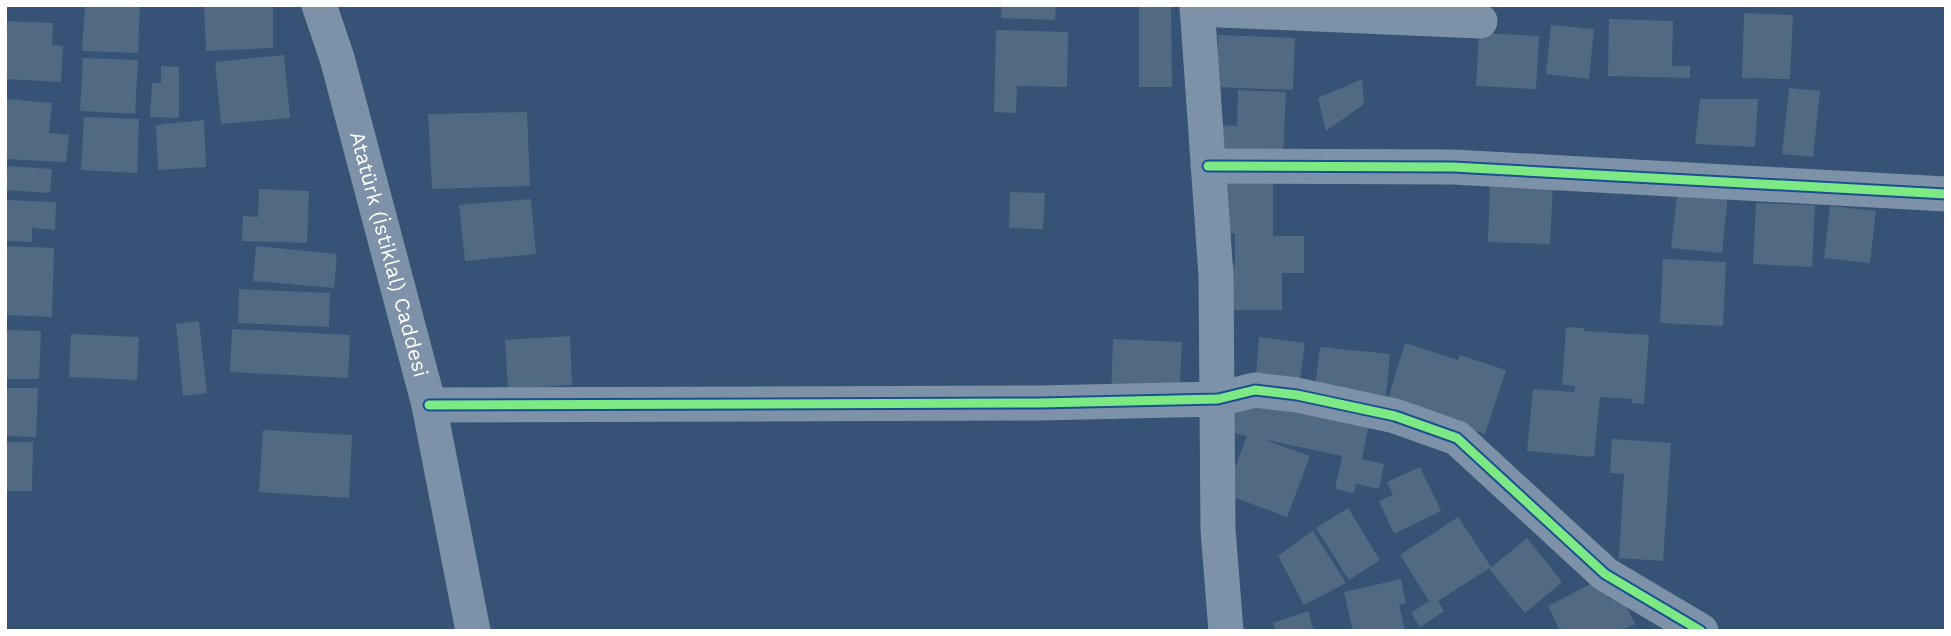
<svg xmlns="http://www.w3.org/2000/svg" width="1951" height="636" font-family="'Work Sans',sans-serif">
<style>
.building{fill:#526984}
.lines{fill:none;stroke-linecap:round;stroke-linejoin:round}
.minor{stroke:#7d92a8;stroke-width:35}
.cycleway-casing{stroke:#1b4f8f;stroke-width:13}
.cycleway{stroke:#7ce984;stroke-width:9}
.labels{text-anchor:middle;stroke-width:5;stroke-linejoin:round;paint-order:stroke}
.street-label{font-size:21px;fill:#fff;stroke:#1b4f8f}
</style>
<rect width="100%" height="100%" fill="#365274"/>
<path class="building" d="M 85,5 L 140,5 L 138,53 L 82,51 Z
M 204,5 L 273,5 L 273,48 L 206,51 Z
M 1002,5 L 1056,5 L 1055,20 L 1001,18 Z
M 1139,5 L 1171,5 L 1172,87 L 1139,87 Z
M 1744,13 L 1793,15 L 1790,79 L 1742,78 Z
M 1609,19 L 1673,21 L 1672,66 L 1690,66 L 1690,78 L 1608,76 Z
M 5,21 L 53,23 L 52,45 L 63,46 L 61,82 L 5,79 Z
M 1551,25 L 1594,29 L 1589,79 L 1546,74 Z
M 996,30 L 1068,32 L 1067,87 L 1017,86 L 1016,113 L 994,112 Z
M 1479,33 L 1539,36 L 1536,89 L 1476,86 Z
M 1218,35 L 1295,38 L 1293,90 L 1217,87 Z
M 284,55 L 290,118 L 221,124 L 215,62 Z
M 83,58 L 138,60 L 135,114 L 80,111 Z
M 161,66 L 179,67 L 179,118 L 150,117 L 152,83 L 161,83 Z
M 1362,79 L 1364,104 L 1326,131 L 1318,98 Z
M 1789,88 L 1820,91 L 1813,157 L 1782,154 Z
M 1238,90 L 1286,92 L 1283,158 L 1217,155 L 1218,125 L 1237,126 Z
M 5,99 L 52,103 L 49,133 L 69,135 L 66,162 L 5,159 Z
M 1700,99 L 1758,99 L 1755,147 L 1695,144 Z
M 527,112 L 530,186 L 432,189 L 428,114 Z
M 84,117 L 139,119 L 137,173 L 81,170 Z
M 204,120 L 206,167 L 158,170 L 156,125 Z
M 5,166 L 52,169 L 50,193 L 5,190 Z
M 1218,173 L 1273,174 L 1273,236 L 1304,236 L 1304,273 L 1282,273 L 1282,310 L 1222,310 L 1222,265 L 1235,265 L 1235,233 L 1217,233 Z
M 1490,182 L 1553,185 L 1550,244 L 1488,242 Z
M 259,189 L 309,191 L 307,243 L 242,241 L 243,216 L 258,217 Z
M 1678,189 L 1728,194 L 1722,253 L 1671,248 Z
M 1010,192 L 1045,193 L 1043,229 L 1009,228 Z
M 531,199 L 536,254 L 465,261 L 459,205 Z
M 5,200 L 56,202 L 55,230 L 32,228 L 32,242 L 5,241 Z
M 1756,203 L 1815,205 L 1812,267 L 1753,264 Z
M 1830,206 L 1876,211 L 1870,263 L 1824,258 Z
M 5,246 L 54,248 L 52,317 L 5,315 Z
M 256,246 L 337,254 L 334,288 L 253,281 Z
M 1663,259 L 1726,262 L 1723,326 L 1660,323 Z
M 239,289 L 330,293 L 329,327 L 238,323 Z
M 199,321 L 207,393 L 183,396 L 176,324 Z
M 1566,327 L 1585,328 L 1584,331 L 1649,335 L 1644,404 L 1632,403 L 1633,399 L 1600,397 L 1594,457 L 1527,451 L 1533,389 L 1574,392 L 1575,386 L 1562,385 Z
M 232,329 L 350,335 L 348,378 L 230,372 Z
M 5,330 L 41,331 L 39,379 L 5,379 Z
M 71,334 L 139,337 L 137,380 L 69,377 Z
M 570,336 L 572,385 L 508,389 L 505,340 Z
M 1259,337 L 1305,343 L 1300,379 L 1256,376 Z
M 1113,339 L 1182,342 L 1179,398 L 1111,395 Z
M 1405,343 L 1458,360 L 1460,355 L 1506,370 L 1485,434 L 1387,402 Z
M 1320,347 L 1390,354 L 1386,396 L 1315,388 Z
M 5,388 L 38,388 L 36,437 L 5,436 Z
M 1237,391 L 1370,419 L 1362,459 L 1384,464 L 1379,489 L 1356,484 L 1354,493 L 1335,489 L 1342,456 L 1262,439 L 1310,456 L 1287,517 L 1225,494 L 1247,436 L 1228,432 Z
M 263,430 L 352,435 L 349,498 L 259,492 Z
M 1612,439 L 1671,443 L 1663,561 L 1619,558 L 1624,474 L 1610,473 Z
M 5,442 L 33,442 L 32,491 L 5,491 Z
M 1420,467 L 1441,511 L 1394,534 L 1379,501 L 1393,495 L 1387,482 Z
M 1348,508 L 1380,560 L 1349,580 L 1316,528 Z
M 1458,517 L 1491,567 L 1438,601 L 1444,611 L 1420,627 L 1411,613 L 1429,601 L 1400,555 Z
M 1313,531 L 1346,583 L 1304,605 L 1278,556 Z
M 1527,538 L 1562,582 L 1525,613 L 1489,569 Z
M 1401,579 L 1406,603 L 1399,605 L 1405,631 L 1353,631 L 1344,592 Z
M 1600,579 L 1610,600 L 1620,594 L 1635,624 L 1621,631 L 1568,631 L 1567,628 L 1560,631 L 1548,606 Z
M 1308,611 L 1314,631 L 1276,631 L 1273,623 Z"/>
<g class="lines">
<g class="minor">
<path id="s1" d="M 319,5 L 337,58 L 429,405 L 473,631"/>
<path d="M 1197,5 L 1216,276 L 1218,530 L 1226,631"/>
<path d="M 1197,9 L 1480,21"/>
<path d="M 1208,166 L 1453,167 L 1946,194"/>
<path d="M 429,405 L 1040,403 L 1218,399 L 1255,390 L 1297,395 L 1395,416 L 1457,438 L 1605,574 L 1701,631"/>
</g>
<defs>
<path id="cycleway" d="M 1208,166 L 1453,167 L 1946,194
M 429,405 L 1040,403 L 1218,399 L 1255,390 L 1297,395 L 1395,416 L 1457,438 L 1605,574 L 1701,631"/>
</defs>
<use href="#cycleway" class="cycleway-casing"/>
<use href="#cycleway" class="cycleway"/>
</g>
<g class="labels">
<g class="street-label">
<text dy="7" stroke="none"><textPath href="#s1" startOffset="259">Atatürk (İstiklal) Caddesi</textPath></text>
</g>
</g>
<rect width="1951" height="636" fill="none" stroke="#ffffff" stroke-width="14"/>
</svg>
